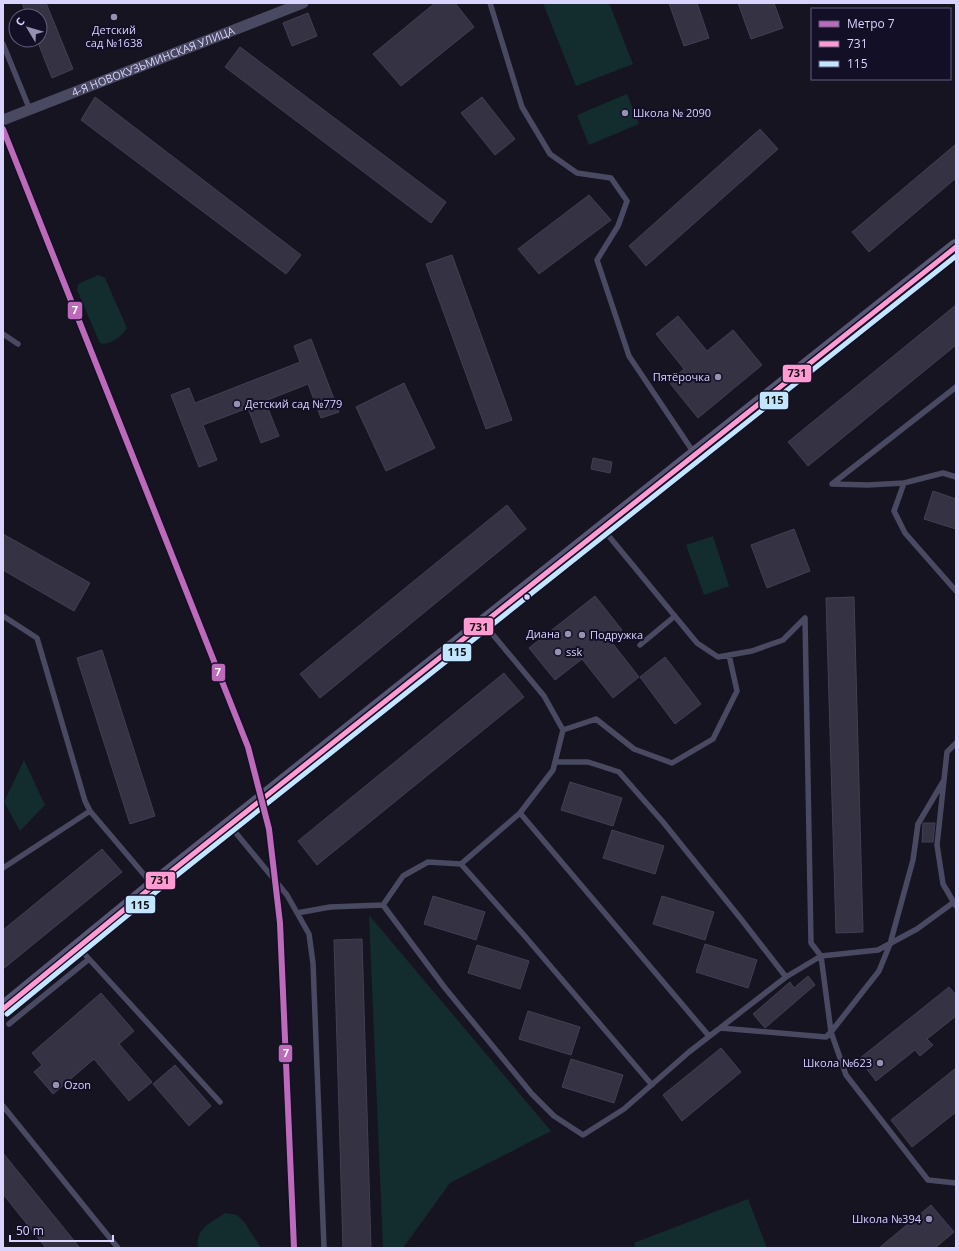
<svg xmlns="http://www.w3.org/2000/svg" width="959" height="1251" font-family="'Open Sans',sans-serif">
<style>
.green{fill:#132c2d}
.building{fill:#343243;stroke:#433f54}
.lines{fill:none;stroke-linecap:round;stroke-linejoin:round}
.service{stroke:#4a4962;stroke-width:5.5}
.minor{stroke:#4a4962;stroke-width:11}
.secondary{stroke:#575674;stroke-width:16}
.bus-1-casing{stroke:#130f26;stroke-width:8}
.bus-2-casing{stroke:#130f26;stroke-width:8}
.bus-1{stroke:#ff9ad2;stroke-width:5}
.bus-2{stroke:#c2e6ff;stroke-width:5}
.metro-1-casing{stroke:#130f26;stroke-width:9}
.metro-1{stroke:#be6aba;stroke-width:6}
.poi-dot{fill:#9591b1;stroke:#130f26;stroke-width:1.5}
.bus-dot{fill:#d9d4ff;stroke:#130f26;stroke-width:1.5}
.labels{text-anchor:middle;stroke-width:4;stroke-linejoin:round;paint-order:stroke}
.poi-label{font-size:11px;fill:#d9d4ff;stroke:#130f26;text-anchor:start}
.street-label{font-size:11px;fill:#d9d4ff;stroke:#130f26}
.line-badge{stroke:#130f26;stroke-width:1.5}
.badge-label{font-size:11px;text-anchor:middle;font-weight:bold;fill:#fff}
.pale-badge-label{font-size:11px;text-anchor:middle;font-weight:bold;fill:#111}
</style>
<rect width="100%" height="100%" fill="#161421"/>
<path class="green" d="M 543,3 L 609,3 L 633,64 L 576,86 Z
M 627,94 L 639,124 L 589,145 L 577,115 Z
M 98,275 L 105,278 L 127,328 C 122,336 110,346 100,343 L 99,341 L 77,290 L 78,284 Z
M 713,536 L 729,586 L 704,595 L 686,545 Z
M 24,760 L 45,805 L 20,831 L 4,802 Z
M 369,915 L 551,1131 L 450,1183 L 403,1248 L 383,1248 Z
M 748,1199 L 767,1248 L 636,1248 L 634,1243 Z
M 225,1213 L 237,1215 L 245,1223 L 261,1248 L 198,1248 C 195,1228 211,1223 225,1213 Z"/>
<path class="building" d="M 22,3 L 46,3 L 73,69 L 52,78 L 37,40 L 40,40 L 40,16 L 27,16 Z
M 435,3 L 455,3 L 474,27 L 401,86 L 373,54 Z
M 669,3 L 697,3 L 709,38 L 684,46 Z
M 738,3 L 774,3 L 783,28 L 751,39 Z
M 308,13 L 317,36 L 292,46 L 283,23 Z
M 240,47 L 446,202 L 431,223 L 225,67 Z
M 95,97 L 301,255 L 286,274 L 81,120 Z
M 482,97 L 515,139 L 495,155 L 461,113 Z
M 760,129 L 778,149 L 646,266 L 629,246 Z
M 956,144 L 956,178 L 869,252 L 852,232 Z
M 589,195 L 611,220 L 539,274 L 518,249 Z
M 452,255 L 512,420 L 486,429 L 426,264 Z
M 956,305 L 956,345 L 808,466 L 788,442 Z
M 678,316 L 707,351 L 733,330 L 762,365 L 698,418 L 669,382 L 684,369 L 656,334 Z
M 311,339 L 339,412 L 321,418 L 308,384 L 265,401 L 279,436 L 261,443 L 248,408 L 203,425 L 217,460 L 199,467 L 171,395 L 189,388 L 195,403 L 300,362 L 294,346 Z
M 404,383 L 435,448 L 386,471 L 356,407 Z
M 593,458 L 612,462 L 610,473 L 591,469 Z
M 933,491 L 956,499 L 956,529 L 924,519 Z
M 507,505 L 526,529 L 320,698 L 300,674 Z
M 794,529 L 810,571 L 767,588 L 751,545 Z
M 3,534 L 90,583 L 74,611 L 3,570 Z
M 595,596 L 622,630 L 610,640 L 639,677 L 613,698 L 582,659 L 555,680 L 529,648 Z
M 854,597 L 863,932 L 836,933 L 826,598 Z
M 102,650 L 155,816 L 130,824 L 77,658 Z
M 665,657 L 701,704 L 675,724 L 640,677 Z
M 504,673 L 524,697 L 317,865 L 298,841 Z
M 570,782 L 622,798 L 613,826 L 561,810 Z
M 923,823 L 935,823 L 933,842 L 922,842 Z
M 612,830 L 664,846 L 655,874 L 603,858 Z
M 102,849 L 122,872 L 3,969 L 3,930 Z
M 433,896 L 485,912 L 476,940 L 424,924 Z
M 662,896 L 714,912 L 705,940 L 653,924 Z
M 362,939 L 371,1248 L 343,1248 L 334,940 Z
M 705,944 L 757,960 L 748,988 L 696,972 Z
M 477,945 L 529,961 L 520,989 L 468,973 Z
M 808,976 L 815,985 L 765,1028 L 753,1014 L 790,982 L 794,988 Z
M 949,987 L 956,995 L 956,1016 L 927,1039 L 933,1045 L 920,1056 L 915,1050 L 876,1081 L 859,1059 Z
M 101,993 L 134,1031 L 119,1044 L 152,1082 L 129,1101 L 94,1059 L 53,1094 L 34,1072 L 42,1065 L 32,1053 Z
M 528,1011 L 580,1027 L 571,1055 L 519,1039 Z
M 721,1048 L 741,1072 L 682,1121 L 663,1095 Z
M 571,1059 L 623,1075 L 614,1103 L 562,1087 Z
M 175,1065 L 211,1106 L 189,1126 L 153,1084 Z
M 956,1068 L 956,1112 L 912,1147 L 891,1120 Z
M 3,1153 L 80,1248 L 46,1248 L 3,1194 Z
M 931,1205 L 954,1232 L 935,1248 L 879,1248 Z"/>
<g class="lines">
<path class="service" d="M 490,3 L 522,107 L 550,154 L 577,173 L 611,178 L 627,201 L 618,226 L 597,260 L 629,356 L 694,453
M 3,44 L 30,110
M 3,334 L 18,344
M 956,477 L 943,473 L 904,483 L 894,511 L 905,533 L 956,591
M 904,483 L 868,485 L 832,484 L 956,387
M 603,529 L 697,643 L 718,657 L 752,651 L 783,640 L 805,618 L 811,943 L 821,956 L 831,1032 L 846,1075 L 928,1180 L 956,1183
M 3,616 L 37,638 L 85,801 L 90,811
M 640,645 L 675,616
M 563,730 L 596,719 L 634,749 L 672,763 L 713,739 L 737,691 L 729,655
M 956,743 L 947,752 L 937,845 L 943,884 L 956,906
M 556,762 L 588,762 L 619,772 L 663,822 L 741,919 L 786,977
M 520,813 L 709,1036
M 231,827 L 287,895 L 309,934 L 313,963 L 324,1248
M 461,864 L 523,934 L 652,1085
M 3,868 L 90,811 L 152,884
M 383,905 L 445,988 L 532,1094 L 554,1116 L 583,1135 L 624,1109 L 689,1052 L 786,977 L 821,956 L 878,950 L 917,929 L 954,902
M 297,913 L 330,907 L 383,905 L 403,876 L 428,862 L 461,864 L 520,813 L 553,770 L 563,730 L 544,696 L 484,624
M 79,948 L 220,1102
M 9,1024 L 89,959
M 720,1028 L 826,1037 L 831,1032 L 879,971 L 890,944 L 913,860 L 918,824 L 944,780
M 3,1106 L 118,1248"/>
<path class="minor" id="s1" d="M 3,120 L 303,3"/>
<path class="secondary" d="M 3,1009 L 153,886 L 956,247"/>
<defs>
<path id="bus-1" d="M 3,1009 L 153,886 L 956,247"/>
<path id="bus-2" d="M 7,1014 L 157,891 L 956,256"/>
</defs>
<use href="#bus-1" class="bus-1-casing"/>
<use href="#bus-2" class="bus-2-casing"/>
<use href="#bus-1" class="bus-1"/>
<use href="#bus-2" class="bus-2"/>
<defs>
<path id="metro-1" d="M 3,129 L 248,747 L 269,829 L 280,923 L 294,1248"/>
</defs>
<use href="#metro-1" class="metro-1-casing"/>
<use href="#metro-1" class="metro-1"/>
</g>
<g class="poi-dot">
<circle cx="114" cy="17" r="4"/>
<circle cx="625" cy="113" r="4"/>
<circle cx="718" cy="377" r="4"/>
<circle cx="237" cy="404" r="4"/>
<circle cx="568" cy="634" r="4"/>
<circle cx="582" cy="635" r="4"/>
<circle cx="558" cy="652" r="4"/>
<circle cx="880" cy="1063" r="4"/>
<circle cx="56" cy="1085" r="4"/>
<circle cx="929" cy="1219" r="4"/>
</g>
<circle class="bus-dot" cx="527" cy="597" r="3.5"/>
<g class="labels">
<g class="poi-label">
<text x="114" y="34" text-anchor="middle">Детский<tspan x="114" dy="13">сад №1638</tspan></text>
<text x="633" y="117">Школа № 2090</text>
<text x="710" y="381" text-anchor="end">Пятёрочка</text>
<text x="245" y="408">Детский сад №779</text>
<text x="560" y="638" text-anchor="end">Диана</text>
<text x="590" y="639">Подружка</text>
<text x="566" y="656">ssk</text>
<text x="872" y="1067" text-anchor="end">Школа №623</text>
<text x="64" y="1089">Ozon</text>
<text x="921" y="1223" text-anchor="end">Школа №394</text>
</g>
<g class="street-label">
<text dy="4" stroke="none"><textPath href="#s1" startOffset="161">4-Я НОВОКУЗЬМИНСКАЯ УЛИЦА</textPath></text>
</g>
</g>
<g class="line-badge">
<rect x="67" y="301" width="16" height="19" rx="4" fill="#be6aba"/>
<rect x="782" y="364" width="30" height="19" rx="4" fill="#ff9ad2"/>
<rect x="759" y="391" width="30" height="19" rx="4" fill="#c2e6ff"/>
<rect x="463" y="617" width="31" height="19" rx="4" fill="#ff9ad2"/>
<rect x="442" y="643" width="30" height="19" rx="4" fill="#c2e6ff"/>
<rect x="211" y="663" width="15" height="19" rx="4" fill="#be6aba"/>
<rect x="145" y="871" width="31" height="19" rx="4" fill="#ff9ad2"/>
<rect x="125" y="895" width="31" height="19" rx="4" fill="#c2e6ff"/>
<rect x="278" y="1044" width="15" height="19" rx="4" fill="#be6aba"/>
</g>
<g class="badge-label">
<text x="75" y="314">7</text>
<text x="218" y="676">7</text>
<text x="286" y="1057">7</text>
</g>
<g class="pale-badge-label">
<text x="797" y="377">731</text>
<text x="774" y="404">115</text>
<text x="479" y="631">731</text>
<text x="457" y="656">115</text>
<text x="160" y="884">731</text>
<text x="140" y="909">115</text>
</g>
<rect width="959" height="1251" fill="none" stroke="#d9d4ff" stroke-width="8"/>
<rect x="811" y="8" width="140" height="72" fill="#130f26" stroke="#625e7d"/>
<rect x="819" y="21" width="20" height="6" fill="#be6aba" stroke="#625e7d"/>
<text x="847" y="28" font-size="12" fill="#d9d4ff">Метро 7</text>
<rect x="819" y="41" width="20" height="6" fill="#ff9ad2" stroke="#625e7d"/>
<text x="847" y="48" font-size="12" fill="#d9d4ff">731</text>
<rect x="819" y="61" width="20" height="6" fill="#c2e6ff" stroke="#625e7d"/>
<text x="847" y="68" font-size="12" fill="#d9d4ff">115</text>
<g transform="translate(28 28) rotate(308)"><circle r="19" fill="#130f26" stroke="#625e7d"/>
<path d="M0-3L7 15L0 10L-7 15Z" fill="#9591b1"/>
<text y="-6" font-size="11" font-weight="bold" text-anchor="middle" fill="#d9d4ff">С</text>
</g>
<path d="M10 1235v6h103v-6" fill="none" stroke="#d9d4ff" stroke-width="2"/>
<text x="16" y="1235" font-size="12" fill="#d9d4ff" stroke="#130f26" stroke-width="3" paint-order="stroke">50 m</text>
</svg>
